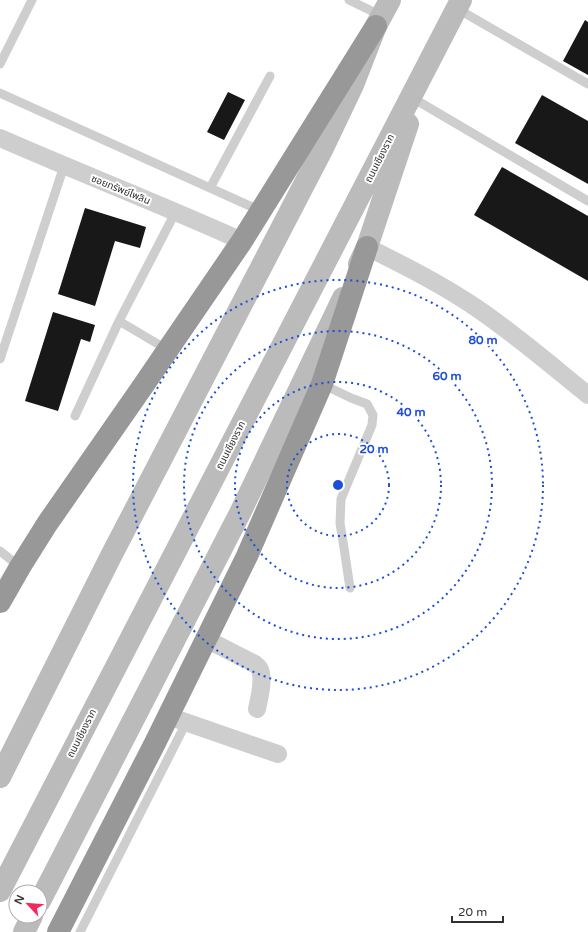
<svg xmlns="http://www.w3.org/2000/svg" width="588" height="932" font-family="'Varela Round','Noto Sans Thai',sans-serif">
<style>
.building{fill:#181818}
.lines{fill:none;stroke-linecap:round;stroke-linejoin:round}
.lane{stroke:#cecece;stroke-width:9}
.street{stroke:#cecece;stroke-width:18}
.secondary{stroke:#bbb;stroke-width:22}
.highway{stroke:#989898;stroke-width:22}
.ring{fill:none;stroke:#1d4ed8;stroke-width:2;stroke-dasharray:2 4}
.labels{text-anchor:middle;stroke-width:4;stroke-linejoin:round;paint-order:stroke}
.street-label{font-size:10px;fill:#313131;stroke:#fff}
.centre{fill:#1d4ed8;stroke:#fff;stroke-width:2}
.ring-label{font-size:12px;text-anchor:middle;font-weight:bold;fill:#1d4ed8;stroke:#fff;stroke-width:4;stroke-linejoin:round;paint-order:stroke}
</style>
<rect width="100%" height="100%" fill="#fff"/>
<path class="building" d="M 585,20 L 588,22 L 588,75 L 563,61 Z
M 228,92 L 245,100 L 224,140 L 207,132 Z
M 542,95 L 588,121 L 588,184 L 515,143 Z
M 502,167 L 588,216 L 588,281 L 474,215 Z
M 85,208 L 146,227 L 140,248 L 115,241 L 95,306 L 58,294 Z
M 53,312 L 95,325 L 90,342 L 81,339 L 58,411 L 25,401 Z"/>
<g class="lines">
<path class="lane" d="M 349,0 L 382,16
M 456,8 L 588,84
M 0,64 L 32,0
M 0,93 L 261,211
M 416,100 L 588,201
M 210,188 L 270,76
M 119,321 L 168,350
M 0,359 L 64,166
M 322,384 L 351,398 L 367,404 L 373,415 L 372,425 L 341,499 L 340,523 L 344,548 L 350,588
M 75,416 L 119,321 L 176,211
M 0,551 L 20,567
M 80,932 L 186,723"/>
<path class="street" d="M 0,138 C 80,173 162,205 242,241
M 367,247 C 405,266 443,285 478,309 C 516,335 552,366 588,395
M 206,639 L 255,664 C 256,665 259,667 259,668 C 265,678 259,698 257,709
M 168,716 L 278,754"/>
<path class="secondary" d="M 359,264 L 367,247 L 408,124
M 0,777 L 111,556 L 322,150 L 353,85 L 376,26 L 390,0
M 0,891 L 461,0
M 40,901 L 240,513 L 343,298
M 24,932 L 32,916"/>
<path class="highway" d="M 0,602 L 20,567 L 47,524 L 143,386 L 242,241 L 376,26
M 58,932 L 155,743 L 247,556 L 322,384 L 367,247"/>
</g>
<g class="ring">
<circle cx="338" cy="485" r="51"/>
<circle cx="338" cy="485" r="103"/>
<circle cx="338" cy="485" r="154"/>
<circle cx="338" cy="485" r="205"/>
</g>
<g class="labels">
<g class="street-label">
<text transform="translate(379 158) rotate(-63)" y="4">ถนนเชียงราก</text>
<text transform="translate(121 189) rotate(22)" y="4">ซอยทรัพย์ไพลิน</text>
<text transform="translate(230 445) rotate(-63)" y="4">ถนนเชียงราก</text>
<text transform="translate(81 733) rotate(-63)" y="4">ถนนเชียงราก</text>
</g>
</g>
<circle cx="338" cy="485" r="6" class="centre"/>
<g class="ring-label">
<text x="483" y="344">80 m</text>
<text x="447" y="380">60 m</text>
<text x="411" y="416">40 m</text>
<text x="374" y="453">20 m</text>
</g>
<g transform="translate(28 904) rotate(296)"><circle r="19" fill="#ffffff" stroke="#adadad"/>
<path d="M0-3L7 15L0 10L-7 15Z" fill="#f3295e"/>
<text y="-6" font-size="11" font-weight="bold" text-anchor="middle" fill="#313131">N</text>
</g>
<path d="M452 916v6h51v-6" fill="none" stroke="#313131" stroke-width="2"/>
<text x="458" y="916" font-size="12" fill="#313131" stroke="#ffffff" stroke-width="3" paint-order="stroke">20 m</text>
</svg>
